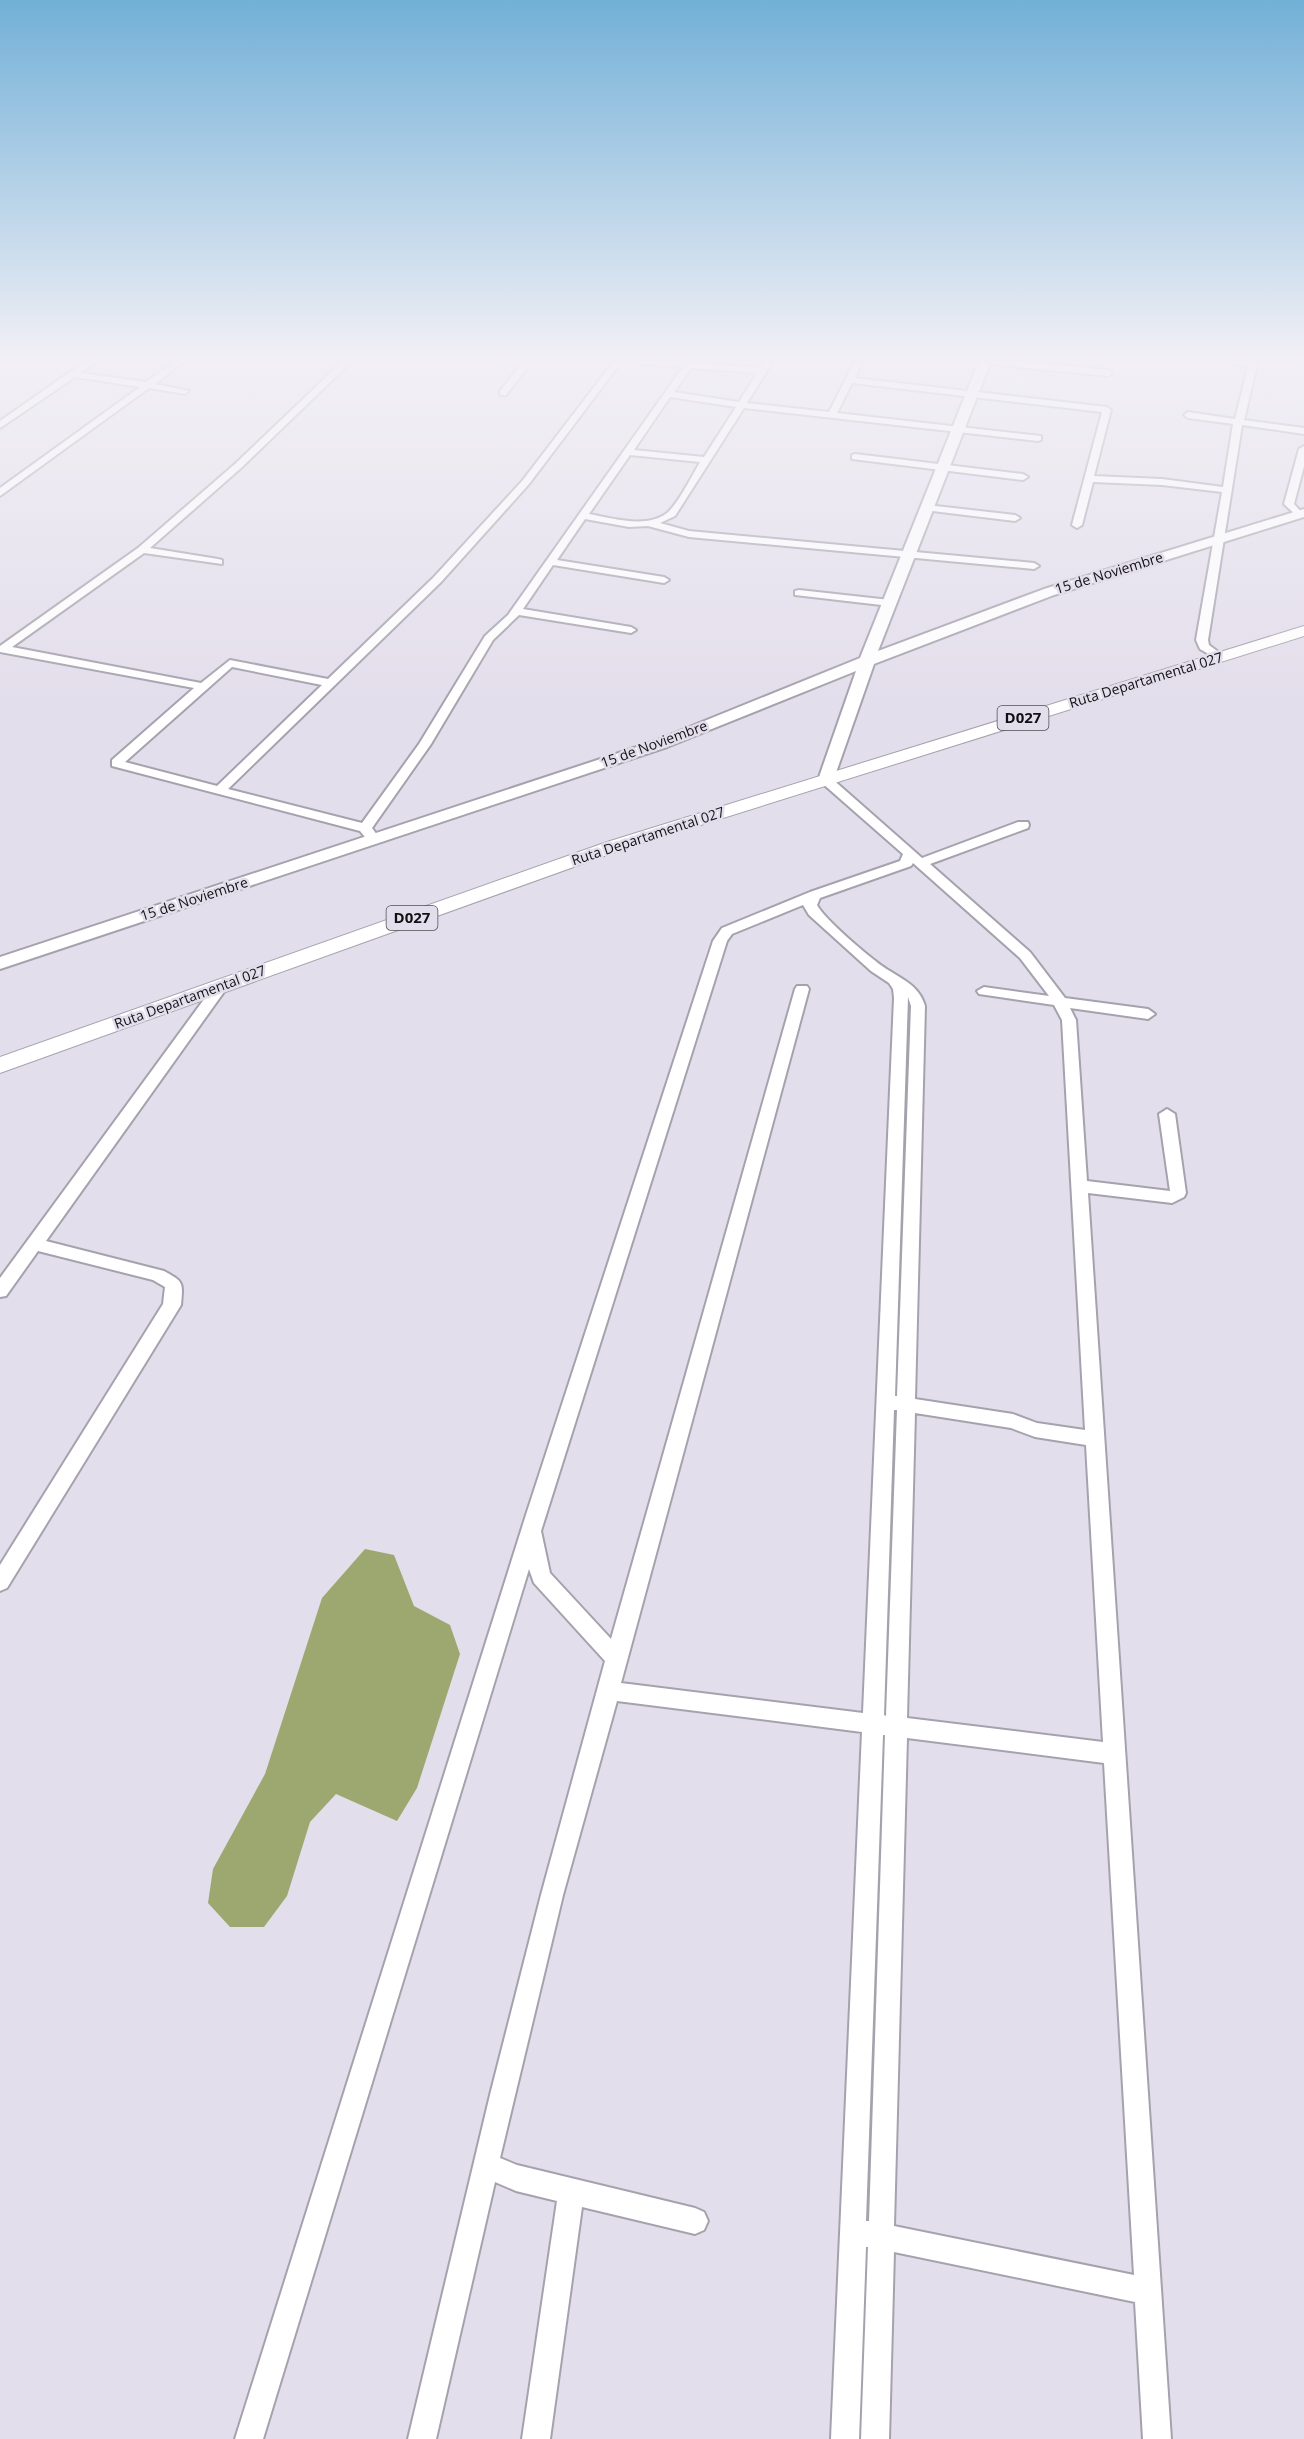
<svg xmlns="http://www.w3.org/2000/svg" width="1304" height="2439" font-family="'Open Sans',sans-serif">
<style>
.forest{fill:#9da870}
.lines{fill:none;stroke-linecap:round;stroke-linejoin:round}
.street-casing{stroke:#a6a2ad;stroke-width:4}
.secondary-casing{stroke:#a6a2ad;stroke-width:4}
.primary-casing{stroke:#a6a2ad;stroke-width:2}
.street{fill:#fff;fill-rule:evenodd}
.secondary{fill:#fff;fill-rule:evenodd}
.primary{fill:#fff;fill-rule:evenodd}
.labels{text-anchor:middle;stroke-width:5;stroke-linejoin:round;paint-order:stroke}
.far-street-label{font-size:14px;fill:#121014;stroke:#e3deeb}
.shield{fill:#e3deeb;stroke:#514e54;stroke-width:1.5}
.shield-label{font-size:15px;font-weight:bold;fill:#121014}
</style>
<rect width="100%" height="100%" fill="#e3deeb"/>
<path class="forest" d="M 365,1549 L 394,1555 L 414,1606 L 450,1625 L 460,1654 L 417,1788 L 397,1821 L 336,1794 L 310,1822 L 287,1896 L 264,1927 L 230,1927 L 208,1903 L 213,1869 L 265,1774 L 322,1598 Z"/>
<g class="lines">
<defs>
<path id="street" d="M 86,361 L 96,361 L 81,373 L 146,382 L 176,361 L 185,361 L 155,384 L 189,391 L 185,394 L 149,388 L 0,496 L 0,488 L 140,387 L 75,377 L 0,428 L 0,421 Z
M 343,361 L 352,361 L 241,468 L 150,548 L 218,559 L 222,560 L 222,564 L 144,553 L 12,647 L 201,683 L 230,660 L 328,679 L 433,578 L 523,480 L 614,361 L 622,361 L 529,484 L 441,582 L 228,789 L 362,823 L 419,744 L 485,636 L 508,615 L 683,367 L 642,364 L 638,361 L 695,361 L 694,363 L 760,368 L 765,361 L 773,361 L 747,403 L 829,412 L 855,361 L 863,361 L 855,378 L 1107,407 L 1111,410 L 1094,476 L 1162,479 L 1223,487 L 1233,424 L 1188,418 L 1184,415 L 1188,412 L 1235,419 L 1248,367 L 1228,361 L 1258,361 L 1244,420 L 1304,428 L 1304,434 L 1242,425 L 1208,640 L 1209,645 L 1225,657 L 1219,660 L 1200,649 L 1196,640 L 1222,492 L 1162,485 L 1093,482 L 1082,525 L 1077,528 L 1072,525 L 1102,412 L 852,383 L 837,413 L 1041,436 L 1041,440 L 1038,441 L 744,408 L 675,516 L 660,523 L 689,531 L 1034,563 L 1039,566 L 1034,569 L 689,537 L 648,526 L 629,527 L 585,519 L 557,560 L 664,577 L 669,580 L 664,583 L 553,565 L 523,609 L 631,627 L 636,630 L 631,633 L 519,615 L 493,640 L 431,744 L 372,828 L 380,839 L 374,843 L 369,842 L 360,831 L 112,766 L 112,760 L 194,688 L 0,652 L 0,646 L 138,548 L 235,464 ZM 691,368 L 757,373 L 739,402 L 674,392 ZM 670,397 L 736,407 L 704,457 L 634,450 ZM 630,455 L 700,462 C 692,476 678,504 667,513 C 646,529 612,518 589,514 ZM 232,667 L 322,685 L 217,786 L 125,762 Z
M 524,361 L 532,361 L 506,395 L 500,395 L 500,391 Z
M 981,361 L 1011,361 L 1108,370 L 1112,373 L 1108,376 L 985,364 Z
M 1304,446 L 1304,466 L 1294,504 L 1304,515 L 1299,518 L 1284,504 L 1299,449 Z
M 855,454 L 1023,474 L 1028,477 L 1023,480 L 852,459 L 852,455 Z
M 927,505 L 1015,515 L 1020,518 L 1015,521 L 924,510 L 924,506 Z
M 799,590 L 890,600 L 895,603 L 890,606 L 795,595 L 795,591 Z
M 826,776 L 830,777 L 922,858 L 1018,822 L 1028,822 L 1029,825 L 1028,828 L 930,864 L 1030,952 L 1065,998 L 1148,1009 L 1155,1014 L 1148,1019 L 1070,1008 L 1076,1020 L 1087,1181 L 1170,1191 L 1159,1114 L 1167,1109 L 1175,1114 L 1186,1193 L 1184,1197 L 1172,1203 L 1088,1193 L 1171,2439 L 1143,2439 L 1135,2302 L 894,2252 L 889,2439 L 861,2439 L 868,2247 L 866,2247 L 859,2439 L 831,2439 L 862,1732 L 617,1701 L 563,1895 L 500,2158 L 517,2165 L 695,2208 L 704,2212 L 708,2221 L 704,2230 L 695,2234 L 582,2207 L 550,2439 L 522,2439 L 557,2201 L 516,2191 L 495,2182 L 436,2439 L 408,2439 L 490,2095 L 541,1895 L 605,1661 L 534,1583 L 529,1569 L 263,2439 L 235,2439 L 525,1518 L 713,941 L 722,928 L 810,892 L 900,861 L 903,854 L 822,783 L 820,780 L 822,777 ZM 913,863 L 1020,958 L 1049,996 L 984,987 L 977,991 L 979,994 L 1054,1005 L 1062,1020 L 1085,1430 L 1037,1423 L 1013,1414 L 915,1399 L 925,1006 C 919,984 899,978 882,966 C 867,955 825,920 817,905 L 820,898 L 911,866 ZM 803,905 L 809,915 L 871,971 L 889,983 L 893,989 L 894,998 L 863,1713 L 621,1683 L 809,989 L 807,986 L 797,986 L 795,989 L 611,1639 L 550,1573 L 541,1531 L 727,941 L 732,934 ZM 908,997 L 911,1006 L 897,1396 L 895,1396 ZM 894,1410 L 897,1410 L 886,1716 L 884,1715 ZM 915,1413 L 1011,1428 L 1035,1437 L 1086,1445 L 1103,1742 L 907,1718 ZM 883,1735 L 885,1735 L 869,2221 L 866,2221 ZM 907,1738 L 1104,1763 L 1134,2275 L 894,2226 Z
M 221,982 L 228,986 L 226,989 L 46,1241 L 164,1271 C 184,1282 183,1282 181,1305 L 7,1588 L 0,1591 L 0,1565 L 163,1304 L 165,1287 L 153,1280 L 38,1251 L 6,1296 L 0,1297 L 0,1278 L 216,983 Z"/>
<path id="secondary" d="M 979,361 L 991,361 L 878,651 L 1044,589 L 1304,509 L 1304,517 L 1054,595 L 874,664 L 832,784 L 826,785 L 818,780 L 856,671 L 667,747 L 0,969 L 0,957 L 655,741 L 860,658 Z"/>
<path id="primary" d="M 1304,626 L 1304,636 L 621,850 L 0,1073 L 0,1057 L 607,842 Z"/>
</defs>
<use href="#street" class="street-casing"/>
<use href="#secondary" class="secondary-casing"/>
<use href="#primary" class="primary-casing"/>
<use href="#street" class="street"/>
<use href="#secondary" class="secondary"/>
<use href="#primary" class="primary"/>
</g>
<linearGradient id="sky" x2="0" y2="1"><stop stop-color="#72b0d7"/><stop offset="0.51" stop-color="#f2f0f6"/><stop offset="1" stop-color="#f2f0f6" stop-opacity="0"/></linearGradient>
<rect width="1304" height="702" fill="url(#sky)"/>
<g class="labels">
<g class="far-street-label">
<text transform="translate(1109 573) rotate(-17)" y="5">15 de Noviembre</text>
<text transform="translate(1146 680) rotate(-17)" y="5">Ruta Departamental 027</text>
<text transform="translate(654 744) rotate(-20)" y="5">15 de Noviembre</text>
<text transform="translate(648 836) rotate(-18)" y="5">Ruta Departamental 027</text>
<text transform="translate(194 899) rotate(-18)" y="5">15 de Noviembre</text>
<text transform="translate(190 997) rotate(-20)" y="5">Ruta Departamental 027</text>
</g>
<g class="shield">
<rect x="997.5" y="706" width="51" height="24" rx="4.5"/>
<rect x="386.5" y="906" width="51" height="24" rx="4.5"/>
</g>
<g class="shield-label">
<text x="1023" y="723">D027</text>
<text x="412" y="923">D027</text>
</g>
</g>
</svg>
